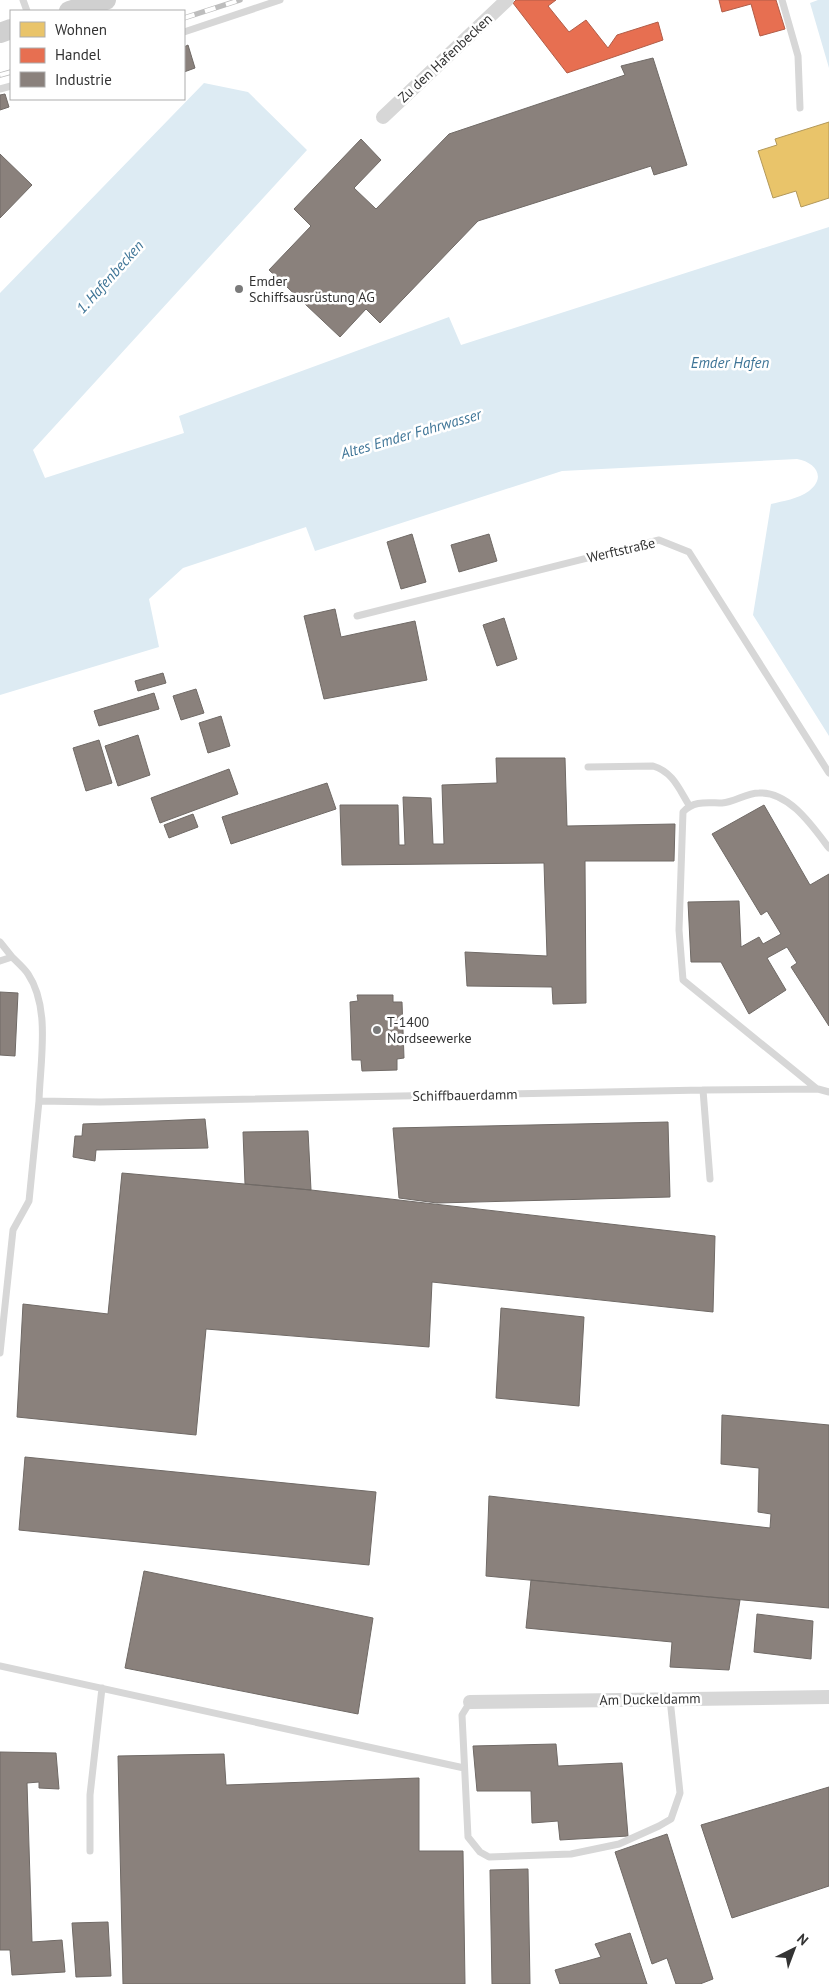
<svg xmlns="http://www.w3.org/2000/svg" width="829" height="1984" font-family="'PT Sans',sans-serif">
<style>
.water{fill:#ddebf3}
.homes{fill:#e9c46a;stroke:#b2985a}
.shops{fill:#e76f51;stroke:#b15d48}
.industry{fill:#8a817c;stroke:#706a66}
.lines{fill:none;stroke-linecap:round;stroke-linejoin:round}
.lane{stroke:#d7d7d7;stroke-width:7}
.street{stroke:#d7d7d7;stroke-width:14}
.secondary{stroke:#d0d0d0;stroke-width:20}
.rail-casing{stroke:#bebebe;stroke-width:5.5}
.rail{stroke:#fff;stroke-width:4;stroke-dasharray:11;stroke-linecap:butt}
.poi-dot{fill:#7a7a7a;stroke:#fff;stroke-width:2}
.labels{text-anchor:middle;stroke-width:5;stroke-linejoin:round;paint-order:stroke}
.street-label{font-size:14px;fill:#333;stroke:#fff}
.poi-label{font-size:14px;fill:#333;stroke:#fff;text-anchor:start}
.water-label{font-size:15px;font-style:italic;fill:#3f7597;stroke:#fff}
</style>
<rect width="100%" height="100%" fill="#fff"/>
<path class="water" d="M 818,0 L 829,0 L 829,68 L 810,3 Z
M 204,83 L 248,92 L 307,150 L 33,450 L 45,478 L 184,433 L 179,416 L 449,317 L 461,345 L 829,227 L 829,736 L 753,615 L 771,504 C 783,501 798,499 809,491 C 827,477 815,462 797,459 L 562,471 L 315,551 L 306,527 L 183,568 L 149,599 L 159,647 L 0,695 L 0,293 Z"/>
<path class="homes" d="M 829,122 L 829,198 L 801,207 L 796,191 L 773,198 L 758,151 L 777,145 L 775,139 Z"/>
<path class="shops" d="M 516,0 L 556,0 L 548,6 L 569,32 L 586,20 L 608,48 L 617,35 L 658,22 L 663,40 L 567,73 L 513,3 Z
M 719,0 L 776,0 L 785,29 L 760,36 L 751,4 L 722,12 Z"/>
<path class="industry" d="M 188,45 L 195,68 L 184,72 L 184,47 Z
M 653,58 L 687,165 L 654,175 L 651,166 L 478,221 L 380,323 L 366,309 L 340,337 L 269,270 L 311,226 L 294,209 L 361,139 L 381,160 L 354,188 L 376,209 L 449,134 L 625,75 L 621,66 Z
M 5,94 L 9,107 L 0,110 L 0,95 Z
M 0,154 L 32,185 L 0,218 Z
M 412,534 L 426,582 L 401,589 L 387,542 Z
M 489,534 L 497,561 L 459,572 L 451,545 Z
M 335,609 L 341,637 L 415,621 L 427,680 L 324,699 L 304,616 Z
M 504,618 L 517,659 L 497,666 L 483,625 Z
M 163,673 L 166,683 L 138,691 L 135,681 Z
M 196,689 L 204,713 L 181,720 L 173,696 Z
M 154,693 L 159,709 L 99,726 L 94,711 Z
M 221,716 L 230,746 L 208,753 L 199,723 Z
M 138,735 L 150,775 L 118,786 L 105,746 Z
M 99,740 L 112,783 L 86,791 L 73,748 Z
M 496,758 L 565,758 L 567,826 L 675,824 L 674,861 L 585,861 L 586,1003 L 553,1004 L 552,987 L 467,986 L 465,952 L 547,956 L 544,863 L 342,865 L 340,805 L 398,805 L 399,845 L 405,845 L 403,797 L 431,798 L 433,844 L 444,844 L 442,785 L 497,783 Z
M 229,769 L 238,794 L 160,823 L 151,798 Z
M 327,783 L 336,809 L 231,844 L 222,817 Z
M 764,805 L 810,885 L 829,874 L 829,1026 L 791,967 L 797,963 L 787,947 L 767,958 L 786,990 L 749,1014 L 721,962 L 691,962 L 688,902 L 739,901 L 741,947 L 759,937 L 763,944 L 781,934 L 767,911 L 761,915 L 712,834 Z
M 193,814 L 198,827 L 169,838 L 164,825 Z
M 0,992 L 18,993 L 15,1056 L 0,1055 Z
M 357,995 L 393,995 L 393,1002 L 402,1002 L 404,1058 L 397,1059 L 397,1070 L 362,1071 L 361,1060 L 352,1060 L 350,1002 L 358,1001 Z
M 205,1119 L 208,1148 L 96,1150 L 95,1161 L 73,1157 L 75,1136 L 82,1136 L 83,1124 Z
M 668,1122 L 670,1197 L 437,1203 L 399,1198 L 393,1128 Z
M 308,1131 L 311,1190 L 245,1184 L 243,1132 Z
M 122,1173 L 311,1190 L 715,1236 L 713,1312 L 432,1282 L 429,1347 L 206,1329 L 196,1435 L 17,1417 L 23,1304 L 108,1314 Z
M 501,1308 L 584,1317 L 579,1406 L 496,1398 Z
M 722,1415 L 829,1425 L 829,1608 L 486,1576 L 489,1496 L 770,1528 L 771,1514 L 758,1512 L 759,1468 L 721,1464 Z
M 25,1457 L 376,1492 L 369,1565 L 19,1530 Z
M 144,1571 L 373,1618 L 358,1714 L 125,1668 Z
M 531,1580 L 740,1600 L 729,1670 L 670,1667 L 672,1642 L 526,1628 Z
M 757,1614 L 813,1621 L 811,1659 L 754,1652 Z
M 556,1744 L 558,1766 L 622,1763 L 628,1836 L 560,1840 L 558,1821 L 532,1823 L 531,1791 L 477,1791 L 473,1746 Z
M 0,1752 L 56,1753 L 59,1789 L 39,1788 L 39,1782 L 27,1783 L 32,1942 L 62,1940 L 65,1972 L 12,1975 L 10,1950 L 0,1950 Z
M 224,1754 L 226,1785 L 419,1778 L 419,1851 L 463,1851 L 465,1984 L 123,1984 L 118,1756 Z
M 829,1787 L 829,1886 L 732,1918 L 701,1825 Z
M 667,1834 L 713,1979 L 700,1984 L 676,1984 L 667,1958 L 652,1964 L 615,1852 Z
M 528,1869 L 530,1984 L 492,1984 L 490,1870 Z
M 108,1922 L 111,1976 L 76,1977 L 72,1923 Z
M 630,1933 L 647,1984 L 560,1984 L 555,1970 L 601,1957 L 595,1944 Z"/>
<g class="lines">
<path class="lane" d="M 23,0 L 27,11
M 782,0 L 798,56 L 800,108
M 184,32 L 280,0
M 0,89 L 11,86
M 357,616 L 659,540 L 689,552 L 829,773
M 588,767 L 653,766 C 673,772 679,789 689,805
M 0,942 L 12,957
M 0,961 L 12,957 C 17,962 24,968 28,974 C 51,1008 40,1062 39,1101 L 100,1102 L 703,1090 L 818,1089 L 829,1092
M 817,1089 L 683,980 L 679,930 L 683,812 C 694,800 708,803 722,803 C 735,802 746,793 759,793 C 789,791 813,827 829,848
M 703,1090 L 710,1179
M 0,1353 L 13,1230 L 29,1201 L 39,1101
M 0,1666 L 464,1768
M 470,1702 L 462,1715 L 468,1837 L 480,1852 L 489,1857 L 571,1854 L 619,1844 L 659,1826 L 671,1819 L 680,1793 L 670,1699
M 90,1851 L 90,1795 L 102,1688"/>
<path class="street" d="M 383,117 L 507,0
M 470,1702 L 829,1697"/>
<path class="secondary" d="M 69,11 L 106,0
M 0,33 L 11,29"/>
<defs>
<path id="rail" d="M 184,18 L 240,0
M 0,75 L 11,72"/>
</defs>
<use href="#rail" class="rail-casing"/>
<use href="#rail" class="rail"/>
</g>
<g class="poi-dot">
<circle cx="239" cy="289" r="5"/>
<circle cx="377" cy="1030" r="5"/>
</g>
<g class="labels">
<g class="street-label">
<text transform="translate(445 58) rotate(-43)" y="5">Zu den Hafenbecken</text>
<text transform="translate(621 550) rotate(-13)" y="5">Werftstraße</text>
<text transform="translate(465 1095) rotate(-1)" y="5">Schiffbauerdamm</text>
<text transform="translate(650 1699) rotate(-1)" y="5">Am Duckeldamm</text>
</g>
<g class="poi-label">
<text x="249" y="286">Emder<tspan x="249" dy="16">Schiffsausrüstung AG</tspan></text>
<text x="387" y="1027">T-1400<tspan x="387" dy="16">Nordseewerke</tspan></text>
</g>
<g class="water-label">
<text transform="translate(110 277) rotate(-48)" y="5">1. Hafenbecken</text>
<text x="730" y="368">Emder Hafen</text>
<text transform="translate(411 434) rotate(-16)" y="5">Altes Emder Fahrwasser</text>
</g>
</g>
<rect x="10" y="10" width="175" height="90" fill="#ffffff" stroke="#adadad"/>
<rect x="20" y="22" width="25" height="15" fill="#e9c46a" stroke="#adadad"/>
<text x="55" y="35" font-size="15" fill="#333333">Wohnen</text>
<rect x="20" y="48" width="25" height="15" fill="#e76f51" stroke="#adadad"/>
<text x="55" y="60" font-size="15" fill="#333333">Handel</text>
<rect x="20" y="72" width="25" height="15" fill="#8a817c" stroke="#adadad"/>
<text x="55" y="85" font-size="15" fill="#333333">Industrie</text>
<g transform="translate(794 1949) rotate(42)" stroke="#ffffff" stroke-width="4" paint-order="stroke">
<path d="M0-4L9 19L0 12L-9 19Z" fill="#333333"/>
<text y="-8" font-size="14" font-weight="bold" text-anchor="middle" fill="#333333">N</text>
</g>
</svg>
